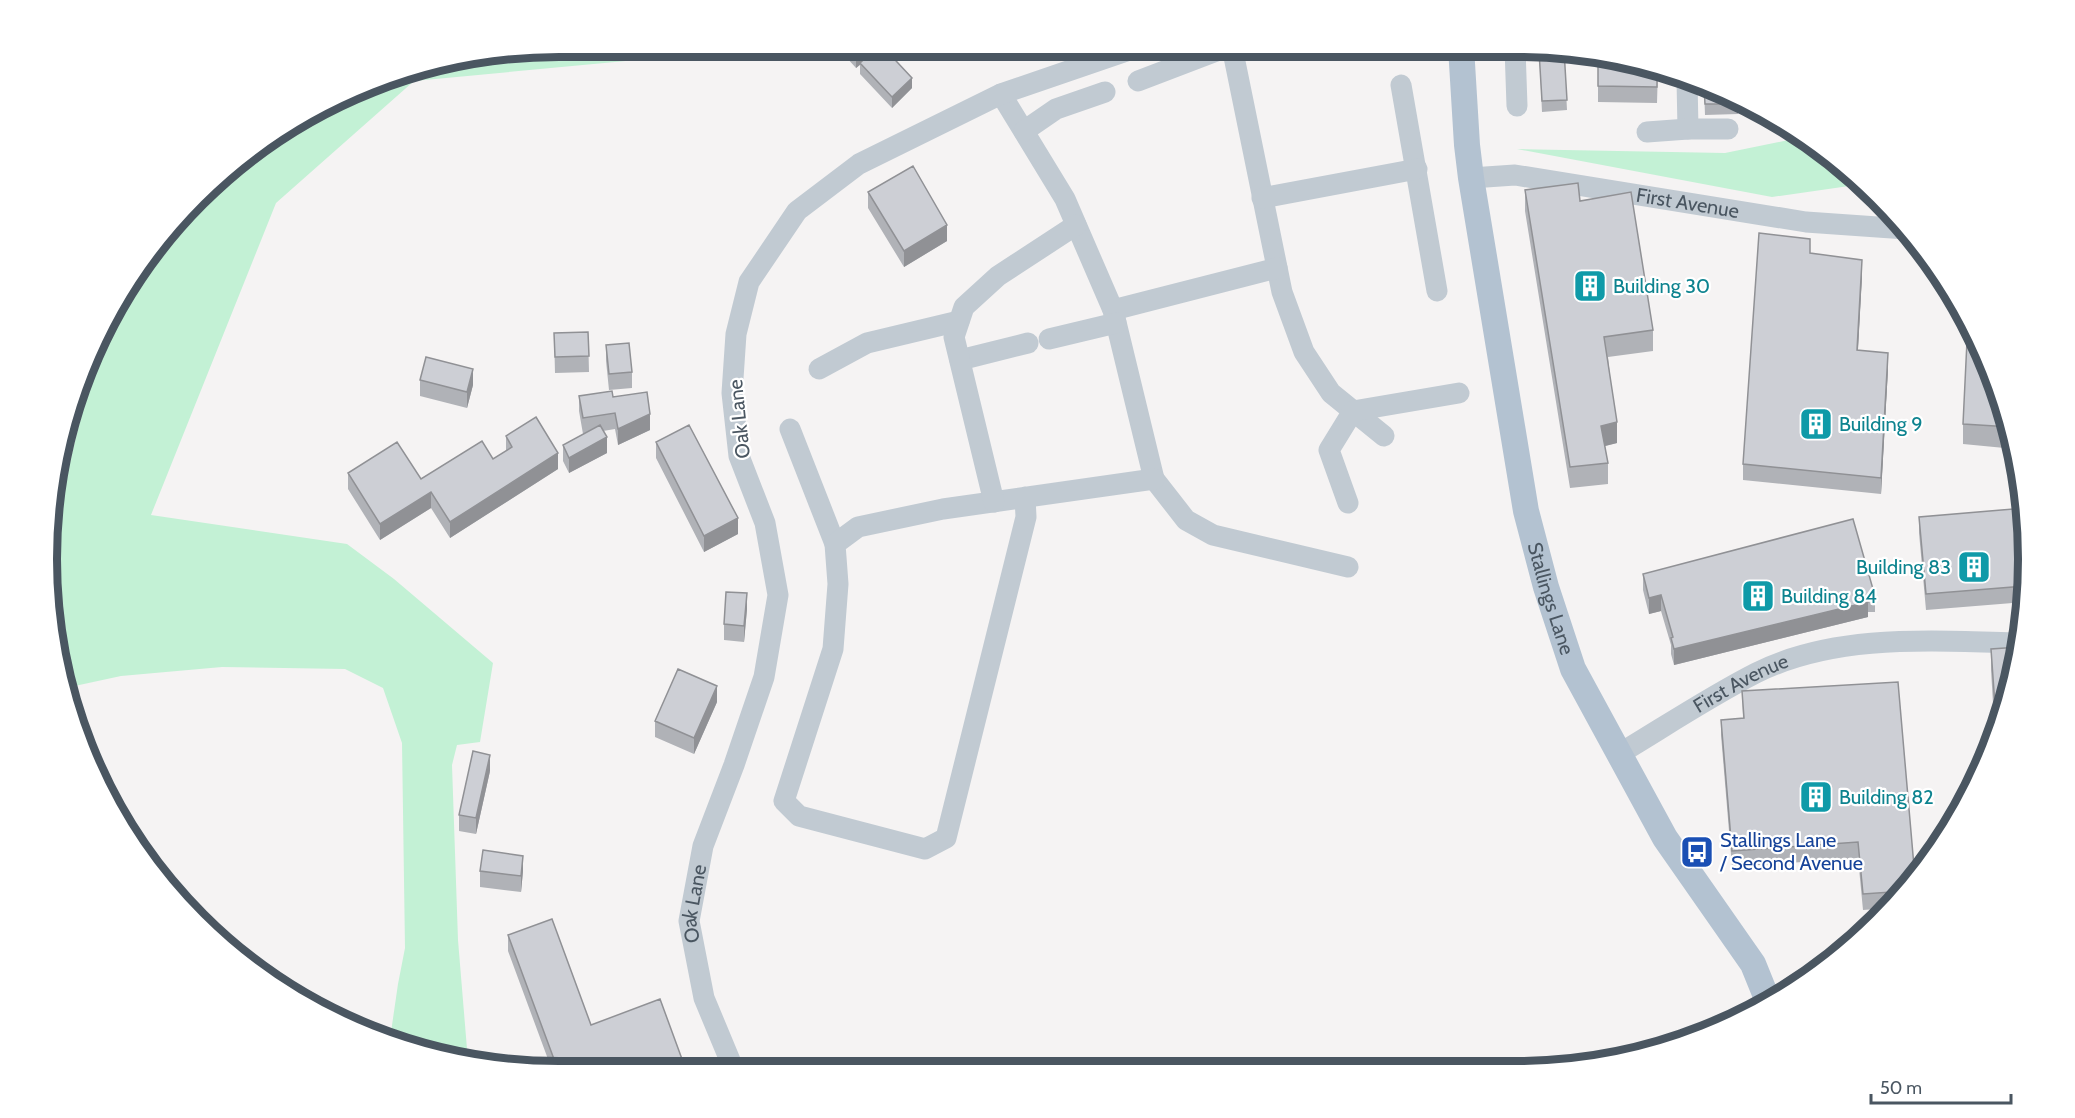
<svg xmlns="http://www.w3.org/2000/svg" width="2075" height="1118" font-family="Cabin,sans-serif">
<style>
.green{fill:#c3f1d5}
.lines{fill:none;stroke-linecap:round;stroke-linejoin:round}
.minor{stroke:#c1cad2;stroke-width:21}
.major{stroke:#b3c2d1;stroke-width:26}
.wall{fill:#b0b2b7}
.shaded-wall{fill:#909195}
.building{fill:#cdcfd5;stroke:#909195;stroke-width:1.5}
.labels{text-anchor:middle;stroke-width:4.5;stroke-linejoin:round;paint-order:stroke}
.street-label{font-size:20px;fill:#4a5661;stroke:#fff}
.culture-label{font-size:20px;fill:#0d838f;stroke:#fff;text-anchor:start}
.transit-label{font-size:20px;fill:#164399;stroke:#fff;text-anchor:start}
.rim{fill:none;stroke:#4a5661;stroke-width:8}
</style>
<rect width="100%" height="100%" fill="#f5f3f3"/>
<path class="green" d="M 559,47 L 669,47 L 647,59 L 414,81 L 276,203 L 151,515 L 347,544 L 394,579 L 493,663 L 480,742 L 457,745 L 452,765 L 458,940 L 468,1061 L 426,1054 L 390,1039 L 398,984 L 405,948 L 402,743 L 383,688 L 345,669 L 222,667 L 121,676 L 70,687 L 65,645 L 57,632 L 48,593 L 54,527 L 96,356 L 133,275 L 247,153 L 394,74 Z
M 1803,137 L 1854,173 L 1863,184 L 1772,197 L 1517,149 L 1725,153 Z"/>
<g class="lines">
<g class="minor">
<path d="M 1232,47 L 1282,292 L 1304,352 L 1331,393 L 1384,436"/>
<path d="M 1515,48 L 1517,106"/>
<path d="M 1687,80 L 1688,129"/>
<path d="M 1138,81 L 1227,47"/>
<path d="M 1401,85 L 1437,291"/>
<path d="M 1001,94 L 1065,199 L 1113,310 L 1154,479 L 1186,520 L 1213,535 L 1348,567"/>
<path d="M 1024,131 L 1056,109 L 1105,92"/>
<path d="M 1647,132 L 1688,129 L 1728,129"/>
<path id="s1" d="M 1471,178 L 1515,175 L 1806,222 L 1906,229"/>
<path d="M 1262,198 L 1417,169"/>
<path d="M 1113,310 L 1277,268"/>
<path d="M 1049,339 L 1116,323"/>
<path d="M 960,360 L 1028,343"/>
<path d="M 819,369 L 867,343 L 959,321"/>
<path d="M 790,429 L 835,544"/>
<path d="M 1025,497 L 1026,517 L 946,838 L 925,849 L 799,816 L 784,801 L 833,649 L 838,584 L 835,544 L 858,527 L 943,509 L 1154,479"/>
<path d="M 994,502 L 954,337 L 964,307 L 998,276 L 1076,225"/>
<path d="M 1348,503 L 1329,450 L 1353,411 L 1459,393"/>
<path id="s2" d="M 1619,754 C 1664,727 1709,697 1756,673 C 1836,633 1934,641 2020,643"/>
<path id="s3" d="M 734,1070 L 704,998 L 689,921 L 703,846 L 734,765 L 764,677 L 778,595 L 765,523 L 739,456 L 732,393 L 736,334 L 749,282 L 797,211 L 859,164 L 1001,94 L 1138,47"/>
</g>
<path class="major" id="s4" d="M 1461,47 L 1467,145 L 1471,178 L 1526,511 L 1546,587 L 1573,669 L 1665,838 L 1753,964 L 1768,1001"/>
</g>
<path class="wall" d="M 837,47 L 883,47 L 912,88 L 892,108 L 860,74 L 860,65 L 856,68 Z
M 949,47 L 975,47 L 960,59 Z
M 1539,48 L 1549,48 L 1567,51 L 1564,51 L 1567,110 L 1542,112 Z
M 1598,59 L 1658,68 L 1657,103 L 1598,102 Z
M 1704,87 L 1738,101 L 1738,114 L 1705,115 Z
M 1525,190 L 1580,201 L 1653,330 L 1653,351 L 1608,357 L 1617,443 L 1605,446 L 1608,463 L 1608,484 L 1570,488 L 1525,211 Z
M 868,192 L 947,241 L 904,267 L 868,208 Z
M 1810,253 L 1862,276 L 1858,350 L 1888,369 L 1881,494 L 1743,480 L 1743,464 Z
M 1944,282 L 1953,295 L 1944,294 Z
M 588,332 L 589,372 L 555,373 L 554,333 Z
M 606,345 L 632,372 L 632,388 L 609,390 L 606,361 Z
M 420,380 L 473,385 L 467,408 L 420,396 Z
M 579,396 L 613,397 L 650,430 L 618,445 L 615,429 L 603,431 L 607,453 L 569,473 L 563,461 L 563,445 L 583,434 L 579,411 Z
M 1963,424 L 2011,426 L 2015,449 L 1963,444 Z
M 506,436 L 558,469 L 450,538 L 431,508 L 380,540 L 348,489 L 348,473 L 421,479 L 493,459 L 506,452 Z
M 656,442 L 738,534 L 704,552 L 656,458 Z
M 1919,517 L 2027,525 L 2025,602 L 1926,610 L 1919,533 Z
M 1643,574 L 1875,596 L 1875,612 L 1868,612 L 1868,617 L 1674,665 L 1671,654 L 1671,645 L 1661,611 L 1649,614 L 1643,590 Z
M 747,609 L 744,642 L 724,640 L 724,624 Z
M 1991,649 L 2001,723 L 1995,737 L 1991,670 Z
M 1742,691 L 1915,878 L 1901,897 L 1889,908 L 1863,910 L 1858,858 L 1732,867 L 1721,735 L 1721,720 L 1743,718 Z
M 717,702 L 694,754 L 655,737 L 655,721 Z
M 490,771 L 476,834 L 459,831 L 459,815 Z
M 480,871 L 523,871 L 521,892 L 480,887 Z
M 508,935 L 591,1025 L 686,1070 L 552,1070 L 508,951 Z"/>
<path class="shaded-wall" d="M 862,47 L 878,47 L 878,49 L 856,68 L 856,53 Z
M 962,47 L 975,47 L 960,59 L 960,49 Z
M 912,78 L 912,88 L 892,108 L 892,97 Z
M 947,225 L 947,241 L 904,267 L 904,251 Z
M 1862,260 L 1862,276 L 1857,366 L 1857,350 Z
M 1888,353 L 1888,369 L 1881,494 L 1881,478 Z
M 473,369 L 473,385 L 467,408 L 467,392 Z
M 650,414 L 650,430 L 618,445 L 618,429 Z
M 1617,422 L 1617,443 L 1601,447 L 1601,426 Z
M 607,437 L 607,453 L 569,473 L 569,458 Z
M 558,453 L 558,469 L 450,538 L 450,522 Z
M 431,492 L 431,508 L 380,540 L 380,524 Z
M 738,518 L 738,534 L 704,552 L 704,536 Z
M 747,593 L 747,609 L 744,642 L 744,626 Z
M 1661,595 L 1661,611 L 1649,614 L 1649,598 Z
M 1868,602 L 1868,617 L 1674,665 L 1674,649 Z
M 717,686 L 717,702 L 694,754 L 694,738 Z
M 490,755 L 490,771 L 476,834 L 476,818 Z
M 523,856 L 523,871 L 521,892 L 521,876 Z"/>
<path class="building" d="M 851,47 L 862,47 L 856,53 Z
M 877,47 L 883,47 L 912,78 L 892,97 L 860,63 Z
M 1562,50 L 1564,50 L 1567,100 L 1542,101 L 1539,51 Z
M 1598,59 L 1617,59 L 1649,64 L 1657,68 L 1657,87 L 1598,86 Z
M 1704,87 L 1738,101 L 1738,104 L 1705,104 Z
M 913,166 L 947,225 L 904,251 L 868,192 Z
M 1578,183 L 1580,201 L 1631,192 L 1653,330 L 1604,337 L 1617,422 L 1601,426 L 1608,463 L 1570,467 L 1525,190 Z
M 1759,233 L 1810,239 L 1810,253 L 1862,260 L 1857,350 L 1888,353 L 1881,478 L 1743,464 Z
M 1968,320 L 1975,332 L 2011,427 L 1963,424 Z
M 588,332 L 589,356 L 555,357 L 554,333 Z
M 629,343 L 632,372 L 609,374 L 606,345 Z
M 426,357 L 473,369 L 467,392 L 420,380 Z
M 612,391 L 613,397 L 647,392 L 650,414 L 618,429 L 615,413 L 583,418 L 579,396 Z
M 536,417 L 558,453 L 450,522 L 431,492 L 380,524 L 348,473 L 397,442 L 421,479 L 482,441 L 493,459 L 512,447 L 506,436 Z
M 600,425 L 607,437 L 569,458 L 563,445 Z
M 689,425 L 738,518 L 704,536 L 656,442 Z
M 2025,508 L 2027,525 L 2025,586 L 1926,594 L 1919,517 Z
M 1853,519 L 1875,596 L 1867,597 L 1868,602 L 1674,649 L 1671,638 L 1673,637 L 1661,595 L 1649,598 L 1643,574 Z
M 726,592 L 747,593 L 744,626 L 724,624 Z
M 2019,647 L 2001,723 L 1997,734 L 1991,649 Z
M 678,669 L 717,686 L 694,738 L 655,721 Z
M 1898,682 L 1915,878 L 1906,891 L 1863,894 L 1858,842 L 1732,851 L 1721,720 L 1744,718 L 1742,691 Z
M 473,751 L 490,755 L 476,818 L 459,815 Z
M 483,850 L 523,856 L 521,876 L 480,871 Z
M 552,919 L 591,1025 L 660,999 L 686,1070 L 558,1070 L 508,935 Z"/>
<defs>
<symbol id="building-square" viewBox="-11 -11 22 22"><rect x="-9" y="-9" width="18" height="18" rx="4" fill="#0f9aa8" stroke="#fff"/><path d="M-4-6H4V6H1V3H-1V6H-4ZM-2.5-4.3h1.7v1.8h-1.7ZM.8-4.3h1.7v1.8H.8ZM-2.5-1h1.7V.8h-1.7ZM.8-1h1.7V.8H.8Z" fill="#fff"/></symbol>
<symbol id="bus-square" viewBox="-11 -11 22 22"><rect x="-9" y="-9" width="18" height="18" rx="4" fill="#1a4fb4" stroke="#fff"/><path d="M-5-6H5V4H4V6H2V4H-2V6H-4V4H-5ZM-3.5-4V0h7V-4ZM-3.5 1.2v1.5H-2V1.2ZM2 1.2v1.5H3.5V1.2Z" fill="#fff"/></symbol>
</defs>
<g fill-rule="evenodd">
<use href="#building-square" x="1571" y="267" width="38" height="38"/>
<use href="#building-square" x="1797" y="405" width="38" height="38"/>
<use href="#building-square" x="1955" y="548" width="38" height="38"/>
<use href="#building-square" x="1739" y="577" width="38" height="38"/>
<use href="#building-square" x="1797" y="778" width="38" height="38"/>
<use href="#bus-square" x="1678" y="833" width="38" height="38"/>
</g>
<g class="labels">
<g class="street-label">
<text dy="7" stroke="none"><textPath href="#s1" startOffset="219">First Avenue</textPath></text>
<text transform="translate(739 419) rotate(-96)" y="7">Oak Lane</text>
<text dy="7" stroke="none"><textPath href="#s4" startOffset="560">Stallings Lane</textPath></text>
<text dy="7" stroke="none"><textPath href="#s2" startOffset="141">First Avenue</textPath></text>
<text dy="7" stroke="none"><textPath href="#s3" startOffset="174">Oak Lane</textPath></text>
</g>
<g class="culture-label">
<text x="1613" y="293">Building 30</text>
<text x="1839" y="431">Building 9</text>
<text x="1951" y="574" text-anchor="end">Building 83</text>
<text x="1781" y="603">Building 84</text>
<text x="1839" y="804">Building 82</text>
</g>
<g class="transit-label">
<text x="1720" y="847">Stallings Lane<tspan x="1720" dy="23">/ Second Avenue</tspan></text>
</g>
</g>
<path d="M0 0H2075V1118H0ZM559 57H1516A502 502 0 0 1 2018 559V559A502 502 0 0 1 1516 1061H559A502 502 0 0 1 57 559V559A502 502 0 0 1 559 57Z" fill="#fff" fill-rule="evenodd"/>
<path class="rim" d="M559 57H1516A502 502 0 0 1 2018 559V559A502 502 0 0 1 1516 1061H559A502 502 0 0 1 57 559V559A502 502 0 0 1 559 57Z"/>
<path d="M1871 1094v9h140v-9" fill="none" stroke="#4a5661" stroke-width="3"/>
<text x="1880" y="1094" font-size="18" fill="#4a5661" stroke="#ffffff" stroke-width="4.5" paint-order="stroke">50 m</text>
</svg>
